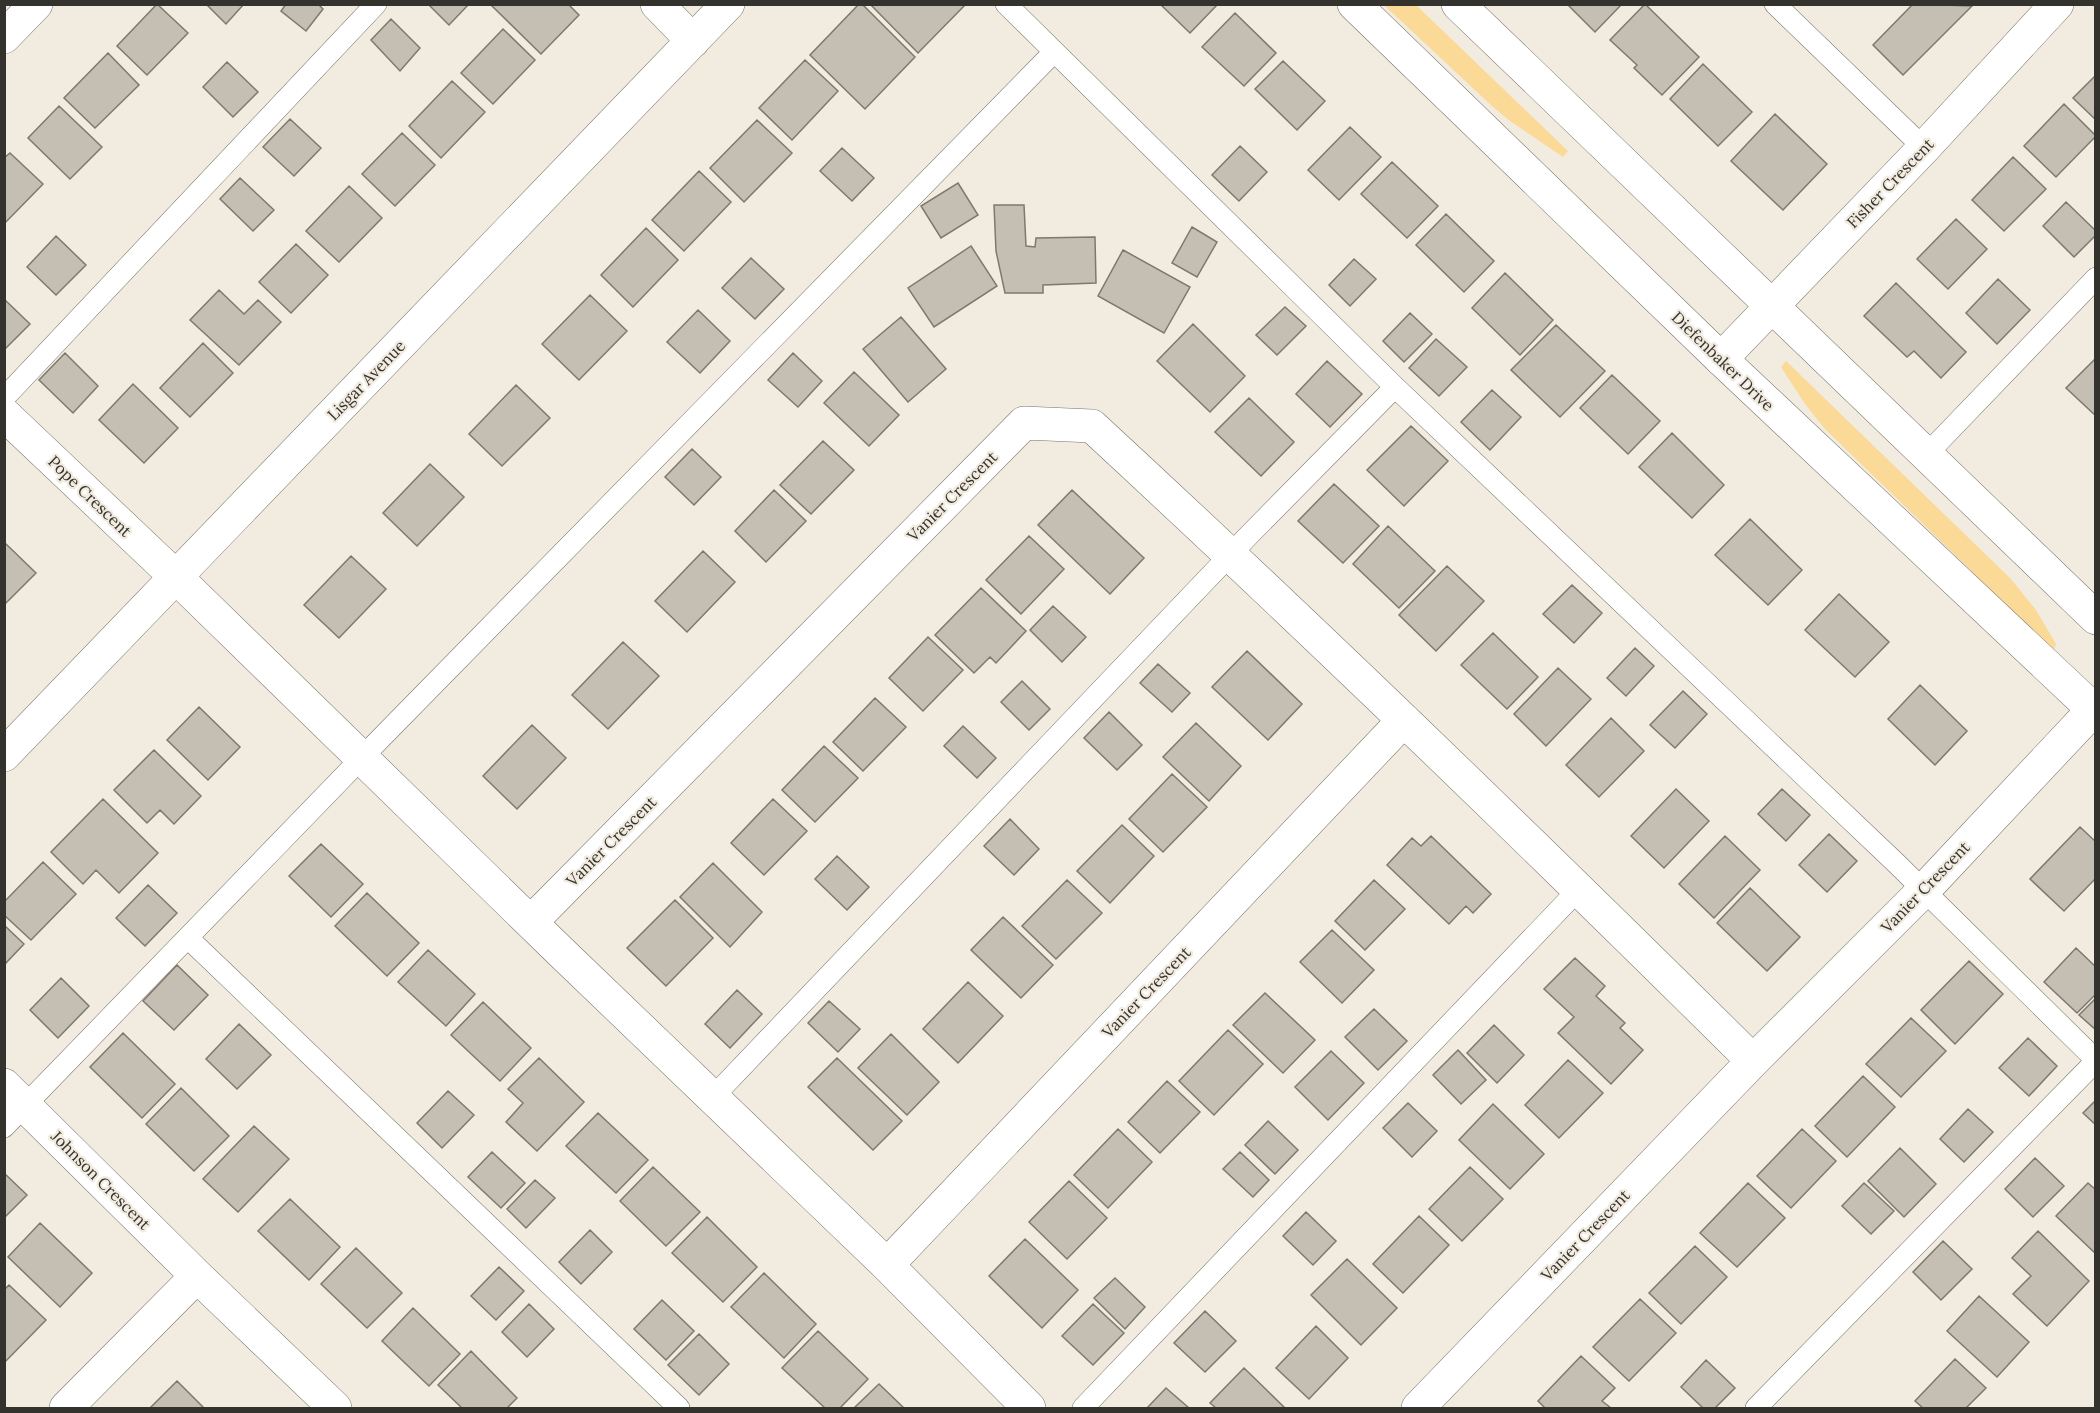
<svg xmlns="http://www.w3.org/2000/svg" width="2100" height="1413" font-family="Lora,serif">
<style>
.green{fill:#fbd996}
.building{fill:#c4beb3;stroke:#7e796e;stroke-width:1.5}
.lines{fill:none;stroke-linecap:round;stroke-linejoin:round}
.service-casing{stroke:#787268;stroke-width:22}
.minor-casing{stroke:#787268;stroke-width:34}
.tertiary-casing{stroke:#787268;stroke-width:34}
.service{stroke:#fff;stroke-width:21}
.minor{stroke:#fff;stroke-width:33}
.tertiary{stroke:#fff;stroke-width:33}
.labels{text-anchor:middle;stroke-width:4.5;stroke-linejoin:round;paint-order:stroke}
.street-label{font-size:16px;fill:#34322d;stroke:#f1ebe0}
</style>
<rect width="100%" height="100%" fill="#f1ebe0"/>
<path class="green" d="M 1384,5 L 1416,5 L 1568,151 L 1563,157 L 1510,121 L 1492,106 Z
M 1786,361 L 2010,578 L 2036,610 L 2056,644 L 2054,649 L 2051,648 L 1825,429 L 1805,404 L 1781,367 Z"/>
<path class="building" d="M 157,4 L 188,33 L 147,75 L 117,46 Z
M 206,4 L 244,4 L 226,24 Z
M 286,4 L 318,4 L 323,9 L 306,31 L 281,11 Z
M 428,4 L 469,4 L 449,25 Z
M 490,4 L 568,4 L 579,15 L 541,54 Z
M 859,4 L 862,4 L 915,57 L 865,109 L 810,55 Z
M 870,4 L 966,4 L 918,53 Z
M 1160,4 L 1218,4 L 1190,33 Z
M 1567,4 L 1622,4 L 1595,32 Z
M 1645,4 L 1699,57 L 1662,95 L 1634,68 L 1637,65 L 1610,40 Z
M 1913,4 L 1972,6 L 1903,75 L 1873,45 Z
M 1235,13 L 1276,53 L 1244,86 L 1202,47 Z
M 391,19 L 420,48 L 400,71 L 371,40 Z
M 503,29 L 535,60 L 493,104 L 461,73 Z
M 108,53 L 139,85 L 95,128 L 64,98 Z
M 805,60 L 838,91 L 792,140 L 759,108 Z
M 1283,61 L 1325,101 L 1297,130 L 1255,89 Z
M 227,62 L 258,92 L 233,117 L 203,87 Z
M 1703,64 L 1752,112 L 1718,146 L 1670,99 Z
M 2096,75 L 2096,120 L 2073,98 Z
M 452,81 L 485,112 L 441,158 L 409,126 Z
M 2064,104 L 2096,136 L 2056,177 L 2024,146 Z
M 59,106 L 102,147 L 70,179 L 28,138 Z
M 1775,114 L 1827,164 L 1783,210 L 1731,161 Z
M 290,119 L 321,148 L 294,176 L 263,147 Z
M 757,120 L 792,153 L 744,202 L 710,168 Z
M 1350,127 L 1381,157 L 1339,200 L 1308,170 Z
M 402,133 L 435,165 L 395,206 L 362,174 Z
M 1240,146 L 1267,172 L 1239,201 L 1212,175 Z
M 842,148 L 874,178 L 852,201 L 820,171 Z
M 10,153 L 43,184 L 4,224 L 4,158 Z
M 2013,157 L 2046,189 L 2004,231 L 1972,200 Z
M 1392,162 L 1438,206 L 1407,238 L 1361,194 Z
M 699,171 L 731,202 L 684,251 L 652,220 Z
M 240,178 L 274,210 L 253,231 L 220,199 Z
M 958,183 L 978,215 L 941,238 L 921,206 Z
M 349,186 L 382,218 L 339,262 L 306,231 Z
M 2066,202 L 2096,231 L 2096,235 L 2074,257 L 2043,226 Z
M 994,205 L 1024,205 L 1026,246 L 1035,247 L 1036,238 L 1095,237 L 1096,283 L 1043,285 L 1043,293 L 1005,293 L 996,251 Z
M 1446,214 L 1494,261 L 1464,292 L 1416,245 Z
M 1956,219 L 1987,249 L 1948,289 L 1917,259 Z
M 1192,227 L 1217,242 L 1197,277 L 1172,263 Z
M 646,228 L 678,260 L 633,307 L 601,275 Z
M 56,236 L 86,265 L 56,295 L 27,267 Z
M 296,244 L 328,275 L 291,313 L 259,282 Z
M 971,246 L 997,286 L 934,327 L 908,288 Z
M 1123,250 L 1190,287 L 1164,333 L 1098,296 Z
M 751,258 L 784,289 L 755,319 L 722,288 Z
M 1354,259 L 1376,279 L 1350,306 L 1329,285 Z
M 1505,273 L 1553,320 L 1520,355 L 1472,308 Z
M 1998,279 L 2030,310 L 1997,344 L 1966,313 Z
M 1896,283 L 1966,352 L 1941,378 L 1914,351 L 1907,357 L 1864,316 Z
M 219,290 L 244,314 L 258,300 L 281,322 L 239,365 L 190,320 Z
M 590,295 L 627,331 L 579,380 L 542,344 Z
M 4,299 L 30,324 L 4,350 Z
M 1285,307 L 1306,326 L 1277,355 L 1256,335 Z
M 698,310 L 730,341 L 700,373 L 667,342 Z
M 1410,313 L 1432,334 L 1404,362 L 1383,341 Z
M 901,317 L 946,369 L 908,402 L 863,349 Z
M 1193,324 L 1245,376 L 1210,412 L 1157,361 Z
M 1556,325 L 1605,371 L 1560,417 L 1511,370 Z
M 1436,339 L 1467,367 L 1439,396 L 1409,368 Z
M 203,343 L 233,373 L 190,417 L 160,388 Z
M 65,353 L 98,386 L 73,413 L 39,380 Z
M 793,353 L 822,381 L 798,407 L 768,380 Z
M 2096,358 L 2096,416 L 2066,388 Z
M 1327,361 L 1362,394 L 1330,427 L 1296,394 Z
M 854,372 L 899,415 L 869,446 L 824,403 Z
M 1612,375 L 1660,421 L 1628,454 L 1580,408 Z
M 133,384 L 178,428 L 144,463 L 99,420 Z
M 516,385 L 550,418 L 502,466 L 469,434 Z
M 1492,390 L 1521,417 L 1490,450 L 1461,422 Z
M 1249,398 L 1294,442 L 1261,476 L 1215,432 Z
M 1411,426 L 1448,461 L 1404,506 L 1367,470 Z
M 1672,433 L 1724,485 L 1692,518 L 1639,467 Z
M 823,441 L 854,470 L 811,514 L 780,485 Z
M 692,449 L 721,477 L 694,505 L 665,477 Z
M 430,464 L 464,497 L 417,546 L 383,513 Z
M 1334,484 L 1379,526 L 1343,563 L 1298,521 Z
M 774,490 L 806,521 L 766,562 L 735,531 Z
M 1072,490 L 1144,558 L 1110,594 L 1038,525 Z
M 1750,519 L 1802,570 L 1768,605 L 1715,555 Z
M 1388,526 L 1435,571 L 1399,608 L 1353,564 Z
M 1029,536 L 1064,569 L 1021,614 L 986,580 Z
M 6,544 L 36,573 L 4,605 L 4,546 Z
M 703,551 L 735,582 L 687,632 L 655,601 Z
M 351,556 L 386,589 L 339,638 L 304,605 Z
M 1447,566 L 1484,601 L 1436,651 L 1399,615 Z
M 1572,585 L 1602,613 L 1574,643 L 1543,614 Z
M 981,588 L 1026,631 L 996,663 L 990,657 L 974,673 L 935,635 Z
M 1839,594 L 1889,642 L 1855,677 L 1805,630 Z
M 1053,606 L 1086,637 L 1062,662 L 1030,630 Z
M 1493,633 L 1538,677 L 1507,709 L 1461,665 Z
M 928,637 L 963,670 L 923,711 L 889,678 Z
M 623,642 L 659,676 L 608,729 L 572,695 Z
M 1635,648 L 1654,666 L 1626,696 L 1607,678 Z
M 1247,651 L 1302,704 L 1268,740 L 1212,687 Z
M 1158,664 L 1190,693 L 1172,712 L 1140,683 Z
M 1558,668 L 1591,699 L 1546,746 L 1514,714 Z
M 1022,681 L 1050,709 L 1029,730 L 1001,702 Z
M 1920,685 L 1967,731 L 1935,765 L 1888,719 Z
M 1683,691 L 1707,714 L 1675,748 L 1650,725 Z
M 875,698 L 906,727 L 863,771 L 833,742 Z
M 199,707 L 240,747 L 208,780 L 167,740 Z
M 1109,712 L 1142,745 L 1117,770 L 1084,738 Z
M 1611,718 L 1644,751 L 1599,797 L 1566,765 Z
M 1196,723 L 1241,766 L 1209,801 L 1163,757 Z
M 532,725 L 566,758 L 517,809 L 483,776 Z
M 963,726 L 996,758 L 977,778 L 944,746 Z
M 824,746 L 858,778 L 815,822 L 782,790 Z
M 154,750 L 201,796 L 174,824 L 160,810 L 147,823 L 114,790 Z
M 1172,774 L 1207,807 L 1163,852 L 1129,819 Z
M 1676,789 L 1709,821 L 1664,868 L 1631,836 Z
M 1782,789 L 1810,815 L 1786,841 L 1758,814 Z
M 103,799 L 158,853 L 119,893 L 96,870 L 83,884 L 51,852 Z
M 773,799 L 807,831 L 764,875 L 731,843 Z
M 1010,819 L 1039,849 L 1014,875 L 984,846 Z
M 1122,825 L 1154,856 L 1110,903 L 1077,871 Z
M 2080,827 L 2096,842 L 2096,878 L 2064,911 L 2030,879 Z
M 1829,834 L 1857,861 L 1827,892 L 1799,865 Z
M 1431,836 L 1491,894 L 1473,913 L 1466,906 L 1449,924 L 1387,865 L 1412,838 L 1421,846 Z
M 1725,836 L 1760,870 L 1714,918 L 1679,884 Z
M 321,844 L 363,884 L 331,917 L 289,876 Z
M 837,856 L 869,887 L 847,910 L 815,879 Z
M 43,862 L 76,894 L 31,940 L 4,915 L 4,902 Z
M 713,863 L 762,912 L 730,947 L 680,897 Z
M 1067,880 L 1102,913 L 1056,959 L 1022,926 Z
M 1374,880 L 1405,909 L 1365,950 L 1335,921 Z
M 148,885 L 177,913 L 145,946 L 116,918 Z
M 1750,888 L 1800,937 L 1767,971 L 1717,923 Z
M 367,893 L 419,943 L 387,976 L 335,926 Z
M 675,900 L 713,938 L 666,986 L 627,948 Z
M 1003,917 L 1053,965 L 1021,998 L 971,950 Z
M 4,925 L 24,944 L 4,965 Z
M 1332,930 L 1374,970 L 1342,1003 L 1300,962 Z
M 2076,948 L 2096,967 L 2096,994 L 2077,1013 L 2044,982 Z
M 428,950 L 475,994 L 446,1026 L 398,982 Z
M 1575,958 L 1605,986 L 1596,996 L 1625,1023 L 1620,1028 L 1643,1050 L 1611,1084 L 1558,1033 L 1574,1017 L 1544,989 Z
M 1969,961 L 2003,994 L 1955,1044 L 1921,1010 Z
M 177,965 L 208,995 L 174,1030 L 143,1001 Z
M 61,978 L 89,1006 L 58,1038 L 30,1010 Z
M 968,982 L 1003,1016 L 958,1063 L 923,1029 Z
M 737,990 L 762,1014 L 730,1048 L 705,1024 Z
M 1265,993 L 1315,1040 L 1283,1073 L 1233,1025 Z
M 2096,998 L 2096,1030 L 2079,1015 Z
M 829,1001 L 860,1029 L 838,1052 L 808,1023 Z
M 483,1002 L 531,1048 L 500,1081 L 451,1035 Z
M 1374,1009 L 1407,1041 L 1378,1070 L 1345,1037 Z
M 1911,1018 L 1946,1051 L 1901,1097 L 1866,1064 Z
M 239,1024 L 271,1055 L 237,1089 L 206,1059 Z
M 1494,1025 L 1524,1055 L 1497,1083 L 1467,1053 Z
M 1228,1030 L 1263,1064 L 1214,1115 L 1179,1081 Z
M 123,1033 L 175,1084 L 142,1118 L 90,1067 Z
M 891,1034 L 939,1082 L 907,1115 L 858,1068 Z
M 2028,1038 L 2057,1066 L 2029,1096 L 1999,1068 Z
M 1458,1050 L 1486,1080 L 1461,1104 L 1433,1075 Z
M 1331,1051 L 1364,1083 L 1328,1120 L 1295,1087 Z
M 539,1058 L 584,1102 L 537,1151 L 506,1122 L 523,1103 L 508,1089 Z
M 837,1058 L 902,1121 L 873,1150 L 808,1087 Z
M 1568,1060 L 1603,1093 L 1559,1138 L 1525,1105 Z
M 1863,1076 L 1895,1107 L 1847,1157 L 1815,1126 Z
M 1167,1081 L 1200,1112 L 1160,1153 L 1128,1122 Z
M 181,1088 L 229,1136 L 194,1171 L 146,1124 Z
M 448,1091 L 474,1115 L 442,1148 L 417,1123 Z
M 2096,1100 L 2096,1125 L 2083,1113 Z
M 1408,1103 L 1437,1131 L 1412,1157 L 1383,1128 Z
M 1493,1104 L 1544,1154 L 1510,1189 L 1459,1140 Z
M 1968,1109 L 1993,1132 L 1964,1162 L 1940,1139 Z
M 598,1113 L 648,1160 L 616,1193 L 566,1146 Z
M 1268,1121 L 1298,1150 L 1275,1174 L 1245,1145 Z
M 254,1126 L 289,1159 L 238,1212 L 203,1179 Z
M 1118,1129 L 1152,1162 L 1108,1208 L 1074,1175 Z
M 1802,1129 L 1836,1161 L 1791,1208 L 1757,1176 Z
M 1900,1148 L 1936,1184 L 1904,1217 L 1868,1181 Z
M 492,1152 L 525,1183 L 501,1208 L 468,1177 Z
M 1240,1152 L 1269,1180 L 1253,1197 L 1223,1169 Z
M 2035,1158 L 2064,1186 L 2033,1217 L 2005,1189 Z
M 653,1167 L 700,1212 L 666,1246 L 620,1201 Z
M 1470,1167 L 1503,1199 L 1462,1241 L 1429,1209 Z
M 4,1173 L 27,1195 L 4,1218 Z
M 535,1180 L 555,1198 L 526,1228 L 507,1209 Z
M 1069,1181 L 1107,1218 L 1067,1259 L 1029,1222 Z
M 1748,1183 L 1785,1218 L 1737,1267 L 1700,1233 Z
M 1864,1183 L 1894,1211 L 1871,1234 L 1842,1206 Z
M 2088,1183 L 2096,1190 L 2096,1254 L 2056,1216 Z
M 290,1199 L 340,1247 L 309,1280 L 258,1231 Z
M 1306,1212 L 1336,1241 L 1313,1265 L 1283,1236 Z
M 1419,1216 L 1449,1245 L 1403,1293 L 1373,1264 Z
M 707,1217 L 757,1267 L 723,1302 L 672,1253 Z
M 40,1223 L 92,1273 L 60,1307 L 8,1257 Z
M 590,1230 L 612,1252 L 581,1284 L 559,1262 Z
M 2038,1231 L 2089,1281 L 2047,1326 L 2013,1294 L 2031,1276 L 2012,1258 Z
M 1025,1239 L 1078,1290 L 1042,1328 L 989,1276 Z
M 1943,1241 L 1972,1269 L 1941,1300 L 1913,1272 Z
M 1695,1246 L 1727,1277 L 1681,1324 L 1649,1293 Z
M 356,1248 L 402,1293 L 367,1328 L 321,1284 Z
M 1347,1259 L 1397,1308 L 1361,1345 L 1311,1295 Z
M 499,1267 L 524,1291 L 496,1320 L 471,1296 Z
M 764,1273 L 816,1324 L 784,1358 L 731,1307 Z
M 1115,1278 L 1145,1307 L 1125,1329 L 1094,1298 Z
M 9,1285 L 46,1320 L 4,1363 L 4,1290 Z
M 1979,1296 L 2029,1342 L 1997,1377 L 1947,1331 Z
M 1640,1299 L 1676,1333 L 1629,1381 L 1593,1347 Z
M 662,1300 L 694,1331 L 666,1360 L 634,1329 Z
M 529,1304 L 554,1329 L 527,1357 L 502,1332 Z
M 1093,1304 L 1124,1333 L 1093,1365 L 1062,1336 Z
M 413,1308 L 460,1354 L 429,1386 L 382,1341 Z
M 1205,1311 L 1236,1341 L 1205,1372 L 1174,1343 Z
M 1316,1326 L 1348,1358 L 1309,1399 L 1276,1368 Z
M 818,1331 L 868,1379 L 840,1408 L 825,1408 L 782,1368 Z
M 699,1334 L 729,1364 L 699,1395 L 668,1365 Z
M 471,1351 L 517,1398 L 507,1408 L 462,1408 L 438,1385 Z
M 1581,1356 L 1615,1388 L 1602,1401 L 1611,1408 L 1545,1408 L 1538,1401 Z
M 1955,1359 L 1986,1388 L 1966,1408 L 1923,1408 L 1915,1401 Z
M 1706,1360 L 1735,1388 L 1715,1408 L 1703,1408 L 1681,1387 Z
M 1244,1368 L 1285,1408 L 1216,1408 L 1210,1403 Z
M 177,1381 L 204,1408 L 150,1408 Z
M 879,1384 L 904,1408 L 854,1408 Z
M 1166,1388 L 1189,1408 L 1147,1408 Z"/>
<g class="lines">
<defs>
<path id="service" d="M 1006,4 L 1395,387 L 1897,864 L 2096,1060
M 1775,4 L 1924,148
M 4,398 L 376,4
M 1927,454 L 2096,278
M 188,938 L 679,1408
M 712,1098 L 1251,533 L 1395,387
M 4,1127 L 381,738 L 1054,52
M 1083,1408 L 1579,889
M 1756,1408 L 2096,1061"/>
<path id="minor" d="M 657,4 L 693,41
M 4,37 L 36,4
M 1721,359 L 1924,148 L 2057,4
M 4,414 L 176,577 L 563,954 L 887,1265 L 1029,1408
M 4,755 L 728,4
M 531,922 L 1024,423 L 1092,426 C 1316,633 1536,846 1753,1061
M 4,1085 L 197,1276 L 335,1408
M 887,1265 L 1404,720
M 66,1408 L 197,1276
M 1418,1408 L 1753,1061 L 1924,890 L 2093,710"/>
<path id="tertiary" d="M 1354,4 L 1721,359 L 2096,712
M 1458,4 L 2096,618"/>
</defs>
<use href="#service" class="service-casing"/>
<use href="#minor" class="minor-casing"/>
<use href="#tertiary" class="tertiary-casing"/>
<use href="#service" class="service"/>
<use href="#minor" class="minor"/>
<use href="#tertiary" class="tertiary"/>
</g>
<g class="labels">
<g class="street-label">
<text transform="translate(1890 183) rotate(-46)" y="6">Fisher Crescent</text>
<text transform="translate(1723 361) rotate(44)" y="6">Diefenbaker Drive</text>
<text transform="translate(366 380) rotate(-46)" y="6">Lisgar Avenue</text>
<text transform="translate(90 496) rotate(44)" y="6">Pope Crescent</text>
<text transform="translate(952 496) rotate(-45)" y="6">Vanier Crescent</text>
<text transform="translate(611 841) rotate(-45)" y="6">Vanier Crescent</text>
<text transform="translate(1925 887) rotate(-46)" y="6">Vanier Crescent</text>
<text transform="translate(1146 992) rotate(-46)" y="6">Vanier Crescent</text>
<text transform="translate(101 1180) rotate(45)" y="6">Johnson Crescent</text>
<text transform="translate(1585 1235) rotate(-46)" y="6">Vanier Crescent</text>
</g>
</g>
<rect width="2100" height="1413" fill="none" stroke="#34322d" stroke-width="12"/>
</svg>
